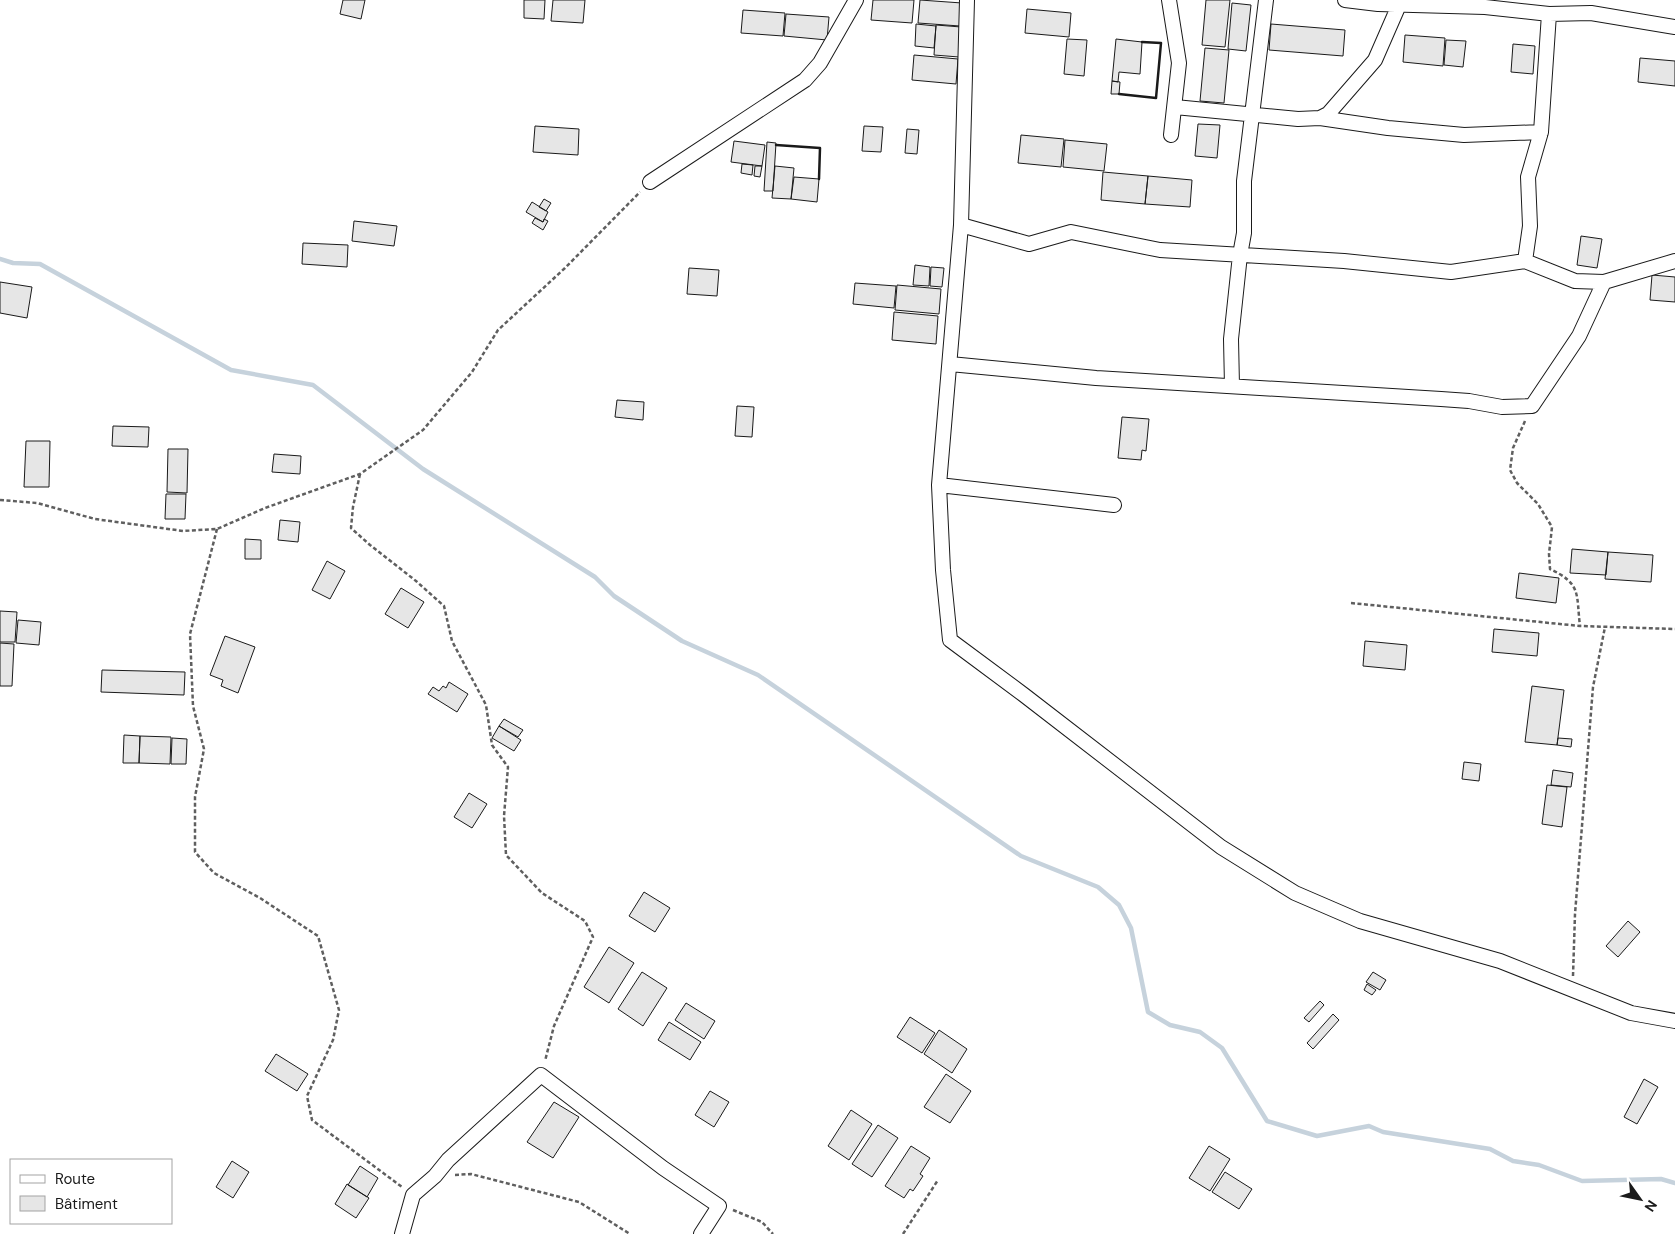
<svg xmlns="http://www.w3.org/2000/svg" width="1675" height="1234" font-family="'DM Sans',sans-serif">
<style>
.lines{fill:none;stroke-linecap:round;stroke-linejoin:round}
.stream{stroke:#c6d2dc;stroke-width:4.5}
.building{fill:#e6e6e6;stroke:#1a1a1a}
.minor-casing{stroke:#1a1a1a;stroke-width:16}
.path{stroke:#5f5f5f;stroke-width:2.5;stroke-dasharray:4 2.5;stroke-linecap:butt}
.minor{stroke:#fff;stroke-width:14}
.wall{stroke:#1a1a1a;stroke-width:2.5}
</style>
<rect width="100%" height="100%" fill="#fff"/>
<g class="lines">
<path class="stream" d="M 0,259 L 13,263 L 40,264 L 231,370 L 313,385 L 423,469 L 595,577 L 614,596 L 682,641 L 758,675 L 1021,856 L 1098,887 L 1119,905 L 1131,928 L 1148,1012 L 1170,1025 L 1200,1032 L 1222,1048 L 1267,1121 L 1317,1136 L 1369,1126 L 1383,1132 L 1490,1149 L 1513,1161 L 1539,1165 L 1582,1181 L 1661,1179 L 1675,1183"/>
</g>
<path class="building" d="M 343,0 L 365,0 L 361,19 L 340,14 Z
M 524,0 L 545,0 L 544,19 L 524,18 Z
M 553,0 L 585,0 L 583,23 L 551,21 Z
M 873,0 L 914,0 L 912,23 L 871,20 Z
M 920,0 L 962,3 L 960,26 L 918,23 Z
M 1206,0 L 1230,0 L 1225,47 L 1202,45 Z
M 1232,3 L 1251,5 L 1246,51 L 1228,49 Z
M 1027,9 L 1071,13 L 1069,37 L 1025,33 Z
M 743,10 L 785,13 L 783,36 L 741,33 Z
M 786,14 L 829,17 L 827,40 L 784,36 Z
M 916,24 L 936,26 L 934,48 L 915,46 Z
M 1271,24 L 1345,30 L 1343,56 L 1269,50 Z
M 936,25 L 961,27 L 959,57 L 934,55 Z
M 1405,35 L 1445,38 L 1443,66 L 1403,62 Z
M 1067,39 L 1087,40 L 1084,76 L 1064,74 Z
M 1116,39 L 1142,42 L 1140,74 L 1119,72 L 1118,82 L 1112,81 Z
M 1446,40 L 1466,41 L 1463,67 L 1444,65 Z
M 1513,44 L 1535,46 L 1533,74 L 1511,72 Z
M 1205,48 L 1229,50 L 1224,103 L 1200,101 Z
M 914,55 L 958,59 L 956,84 L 912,80 Z
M 1640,58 L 1675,61 L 1675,86 L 1638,82 Z
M 1112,81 L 1120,82 L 1119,94 L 1111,94 Z
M 1198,124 L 1220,125 L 1217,158 L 1195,156 Z
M 535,126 L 579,129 L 578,155 L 533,152 Z
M 864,126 L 883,127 L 881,152 L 862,151 Z
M 907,129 L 919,130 L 917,154 L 905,153 Z
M 1021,135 L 1064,139 L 1061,167 L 1018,163 Z
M 1065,140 L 1107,144 L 1104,171 L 1063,167 Z
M 734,141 L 765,145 L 762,166 L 731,162 Z
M 767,142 L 776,143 L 773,191 L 764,191 Z
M 742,164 L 753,165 L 752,175 L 741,173 Z
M 755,166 L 762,166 L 760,177 L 754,176 Z
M 775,166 L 794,168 L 791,199 L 772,198 Z
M 1103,172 L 1148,176 L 1145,204 L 1101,200 Z
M 1148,176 L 1192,180 L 1190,207 L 1145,204 Z
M 794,177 L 819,179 L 817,202 L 791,199 Z
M 544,199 L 551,203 L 546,211 L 539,207 Z
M 532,202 L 548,212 L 543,222 L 526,212 Z
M 535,218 L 543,222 L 544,219 L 548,221 L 543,230 L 532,223 Z
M 354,221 L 397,226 L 394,246 L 352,241 Z
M 1581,236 L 1602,239 L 1597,268 L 1577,265 Z
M 303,243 L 348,245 L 347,267 L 302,264 Z
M 915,265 L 930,267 L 929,286 L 913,285 Z
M 931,267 L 944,268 L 942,287 L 930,286 Z
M 689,268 L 719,270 L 717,296 L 687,294 Z
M 1652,275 L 1675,277 L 1675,302 L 1650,300 Z
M 0,282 L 32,287 L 27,318 L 0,313 Z
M 855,283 L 896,286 L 894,308 L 853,304 Z
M 897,285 L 941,289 L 939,314 L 895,310 Z
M 894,312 L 938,316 L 936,344 L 892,340 Z
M 617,400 L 644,402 L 643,420 L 615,417 Z
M 737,406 L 754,407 L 752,437 L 735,436 Z
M 1122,417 L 1149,419 L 1146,451 L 1142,450 L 1141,460 L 1118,458 Z
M 113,426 L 149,427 L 148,447 L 112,446 Z
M 26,441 L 50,441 L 49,487 L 24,487 Z
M 168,449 L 188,449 L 187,493 L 167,492 Z
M 274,454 L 301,456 L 300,474 L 272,472 Z
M 166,494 L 186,494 L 185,519 L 165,519 Z
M 280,520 L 300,522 L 298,542 L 278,540 Z
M 245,539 L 261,540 L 261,559 L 245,559 Z
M 1572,549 L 1608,552 L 1606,575 L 1570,573 Z
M 1608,552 L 1653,555 L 1651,582 L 1605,579 Z
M 327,561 L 345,571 L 330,599 L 312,590 Z
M 1519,573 L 1559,578 L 1556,603 L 1516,598 Z
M 401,588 L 424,602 L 408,628 L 385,614 Z
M 0,611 L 17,612 L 15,642 L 0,642 Z
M 18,620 L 41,622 L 39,645 L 16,643 Z
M 1494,629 L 1539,633 L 1537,656 L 1492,652 Z
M 225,636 L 255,647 L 238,693 L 221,686 L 223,680 L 210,675 Z
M 1365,641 L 1407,645 L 1405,670 L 1363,666 Z
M 0,643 L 14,644 L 12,686 L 0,686 Z
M 102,670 L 185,672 L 184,695 L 101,692 Z
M 449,682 L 468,694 L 457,712 L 428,694 L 433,687 L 439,691 L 443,686 L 446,688 Z
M 1532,686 L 1564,690 L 1557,745 L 1525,742 Z
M 504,719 L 523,730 L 518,737 L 499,726 Z
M 499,726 L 521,740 L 514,751 L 492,738 Z
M 124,735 L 140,736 L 139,763 L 123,763 Z
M 140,736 L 171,737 L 170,764 L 139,763 Z
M 172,738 L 187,739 L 186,764 L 171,764 Z
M 1558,738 L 1572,739 L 1571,747 L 1557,745 Z
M 1464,762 L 1481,764 L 1479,781 L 1462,779 Z
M 1553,770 L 1573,773 L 1571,787 L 1551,785 Z
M 1547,785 L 1567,787 L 1562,827 L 1542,824 Z
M 469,793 L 487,804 L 472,828 L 454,817 Z
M 644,892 L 670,908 L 655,932 L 629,916 Z
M 1628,921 L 1640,932 L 1618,957 L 1606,946 Z
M 609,947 L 634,963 L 609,1003 L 584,987 Z
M 642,972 L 667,988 L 643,1026 L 618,1009 Z
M 1373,972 L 1386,980 L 1380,990 L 1366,982 Z
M 1367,984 L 1376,990 L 1372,995 L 1364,990 Z
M 1320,1001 L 1324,1005 L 1309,1022 L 1304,1018 Z
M 686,1003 L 715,1021 L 704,1039 L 675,1020 Z
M 1333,1014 L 1339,1020 L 1313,1049 L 1307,1043 Z
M 910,1017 L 935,1033 L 922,1053 L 897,1037 Z
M 669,1022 L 701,1042 L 690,1060 L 658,1040 Z
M 939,1030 L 967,1049 L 952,1073 L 924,1054 Z
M 276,1054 L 308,1074 L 297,1091 L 265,1071 Z
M 946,1074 L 971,1091 L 950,1123 L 924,1107 Z
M 1644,1079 L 1658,1087 L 1637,1124 L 1624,1117 Z
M 710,1091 L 729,1102 L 714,1127 L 695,1115 Z
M 554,1102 L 579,1117 L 553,1158 L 527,1142 Z
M 851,1110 L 872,1124 L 849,1160 L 828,1146 Z
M 878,1125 L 898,1138 L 872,1177 L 852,1164 Z
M 911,1146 L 930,1158 L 920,1174 L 923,1176 L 913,1191 L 910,1189 L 904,1198 L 885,1186 Z
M 1209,1146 L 1230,1159 L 1210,1191 L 1189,1178 Z
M 232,1161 L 249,1172 L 233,1198 L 216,1187 Z
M 360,1166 L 378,1178 L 367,1197 L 348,1185 Z
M 1225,1172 L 1252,1189 L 1239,1209 L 1212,1192 Z
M 347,1184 L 369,1198 L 356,1218 L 335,1204 Z"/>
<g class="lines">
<defs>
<path id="minor" d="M 967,0 L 961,225 L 939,485 L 943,570 L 950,640 L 1024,695 L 1221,847 L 1295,893 L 1360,921 L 1500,961 L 1631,1013 L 1675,1021
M 1169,0 L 1179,63 L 1171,135
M 1345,0 L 1378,4 L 1485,7 L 1549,14 L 1591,13 L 1675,27
M 1175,107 L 1298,119 L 1320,118 L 1328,114 L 1375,60 L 1399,5
M 1320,118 L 1388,128 L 1464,135 L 1541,132
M 650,182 L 805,80 L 820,63 L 856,0
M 961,225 L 1029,244 L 1071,232 L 1160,250 L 1344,261 L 1451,272 L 1525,261 L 1575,281 L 1604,282
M 1525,261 L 1530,226 L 1528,177 L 1541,132 L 1549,14
M 950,364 L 1096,378 L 1441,399 L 1469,401 L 1502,407 L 1532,406 L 1579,336 L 1604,282 L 1675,261
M 1232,386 L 1231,339 L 1240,255 L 1244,233 L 1244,181 L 1266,0
M 939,485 L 1114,505
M 402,1234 L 413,1195 L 435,1176 L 448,1160 L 541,1075 L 663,1168 L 719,1206 L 701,1234"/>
</defs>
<use href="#minor" class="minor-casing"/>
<path class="path" d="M 1525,421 L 1513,448 L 1510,470 L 1517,483 L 1538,504 L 1552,527 L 1549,554 L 1550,569 C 1582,584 1576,594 1580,626
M 360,474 L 353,507 L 351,528 L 370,545 L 416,581 L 444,606 L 452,641 L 486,705 L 492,745 L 508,767 L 504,816 L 506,855 L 542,893 L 585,921 L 593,937 L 554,1026 L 545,1061
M 0,500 L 37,503 L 95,519 L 183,531 L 217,529 L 265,508 L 360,474 L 423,430 L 472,372 L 498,330 L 565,268 L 640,192
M 217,529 L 190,634 L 193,706 L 204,749 L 195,797 L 195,852 L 214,873 L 260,898 L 318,936 L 339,1010 L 333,1040 L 307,1096 L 312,1120 L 402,1187
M 1351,603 L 1580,626 L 1675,629
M 1573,976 L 1575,914 L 1593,687 L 1605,627
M 455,1175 L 471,1174 L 579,1202 L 630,1234
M 733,1210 L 762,1222 L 773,1234
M 903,1234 L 938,1180"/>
<use href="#minor" class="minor"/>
<path class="wall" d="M 1119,94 L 1156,98 L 1161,43 L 1142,42
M 776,145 L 820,148 L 819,179"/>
</g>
<rect x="10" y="1159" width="162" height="65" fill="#ffffff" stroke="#a3a3a3"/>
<rect x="20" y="1175" width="25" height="8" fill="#ffffff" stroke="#a3a3a3"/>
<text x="55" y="1184" font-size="15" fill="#1a1a1a">Route</text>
<rect x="20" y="1196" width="25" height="15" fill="#e6e6e6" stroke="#a3a3a3"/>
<text x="55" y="1209" font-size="15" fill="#1a1a1a">Bâtiment</text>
<g transform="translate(1640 1199) rotate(123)" stroke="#ffffff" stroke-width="4" paint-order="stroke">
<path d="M0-4L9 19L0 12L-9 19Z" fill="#1a1a1a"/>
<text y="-8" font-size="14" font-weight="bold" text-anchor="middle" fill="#1a1a1a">N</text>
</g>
</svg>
